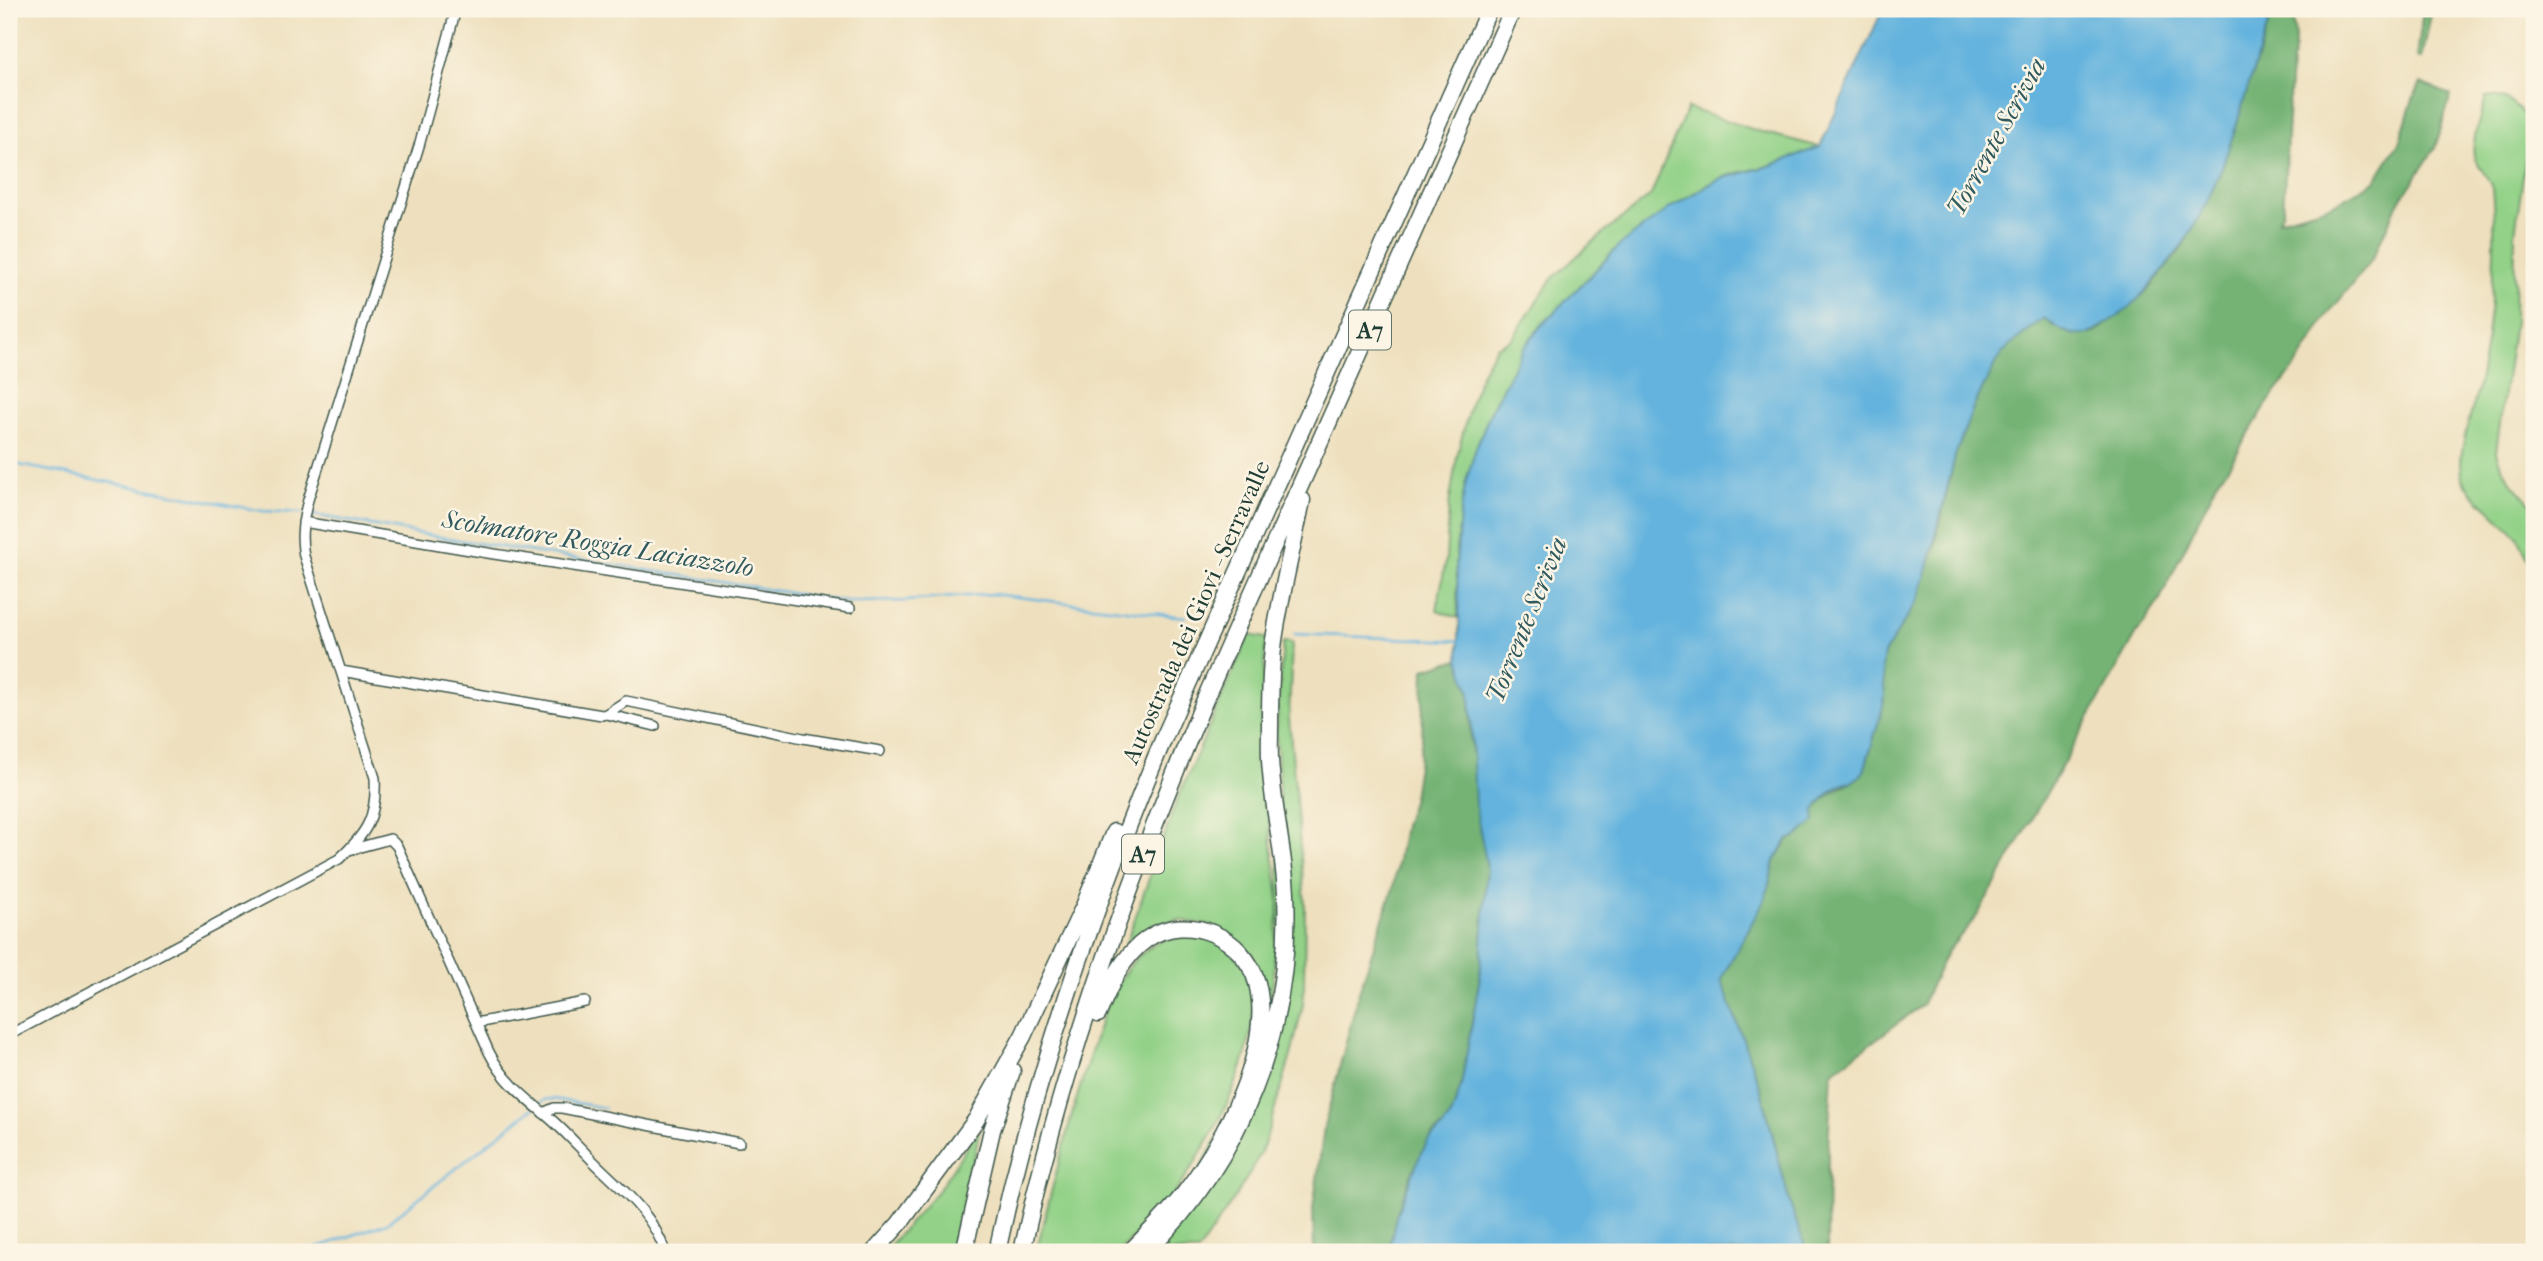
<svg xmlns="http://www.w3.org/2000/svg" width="2543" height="1261" font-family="'IM FELL French Canon',serif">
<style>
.green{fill:#92d187;stroke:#58875e;stroke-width:2}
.forest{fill:#75b374;stroke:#4a7854;stroke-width:2}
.water{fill:#63b3de;stroke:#417889;stroke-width:2}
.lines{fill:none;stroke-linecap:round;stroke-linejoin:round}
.stream{stroke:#63b3de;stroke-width:2.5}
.minor-casing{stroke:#3e5549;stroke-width:12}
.motorway-casing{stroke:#3e5549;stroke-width:19}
.minor{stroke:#fff;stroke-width:9}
.motorway{stroke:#fff;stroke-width:16}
.labels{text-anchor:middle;stroke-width:5;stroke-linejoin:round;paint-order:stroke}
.shield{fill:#fcf5e5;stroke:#617469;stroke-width:2}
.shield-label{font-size:23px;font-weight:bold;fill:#1f3d34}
.street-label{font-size:24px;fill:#1f3d34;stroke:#fcf5e5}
.water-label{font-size:26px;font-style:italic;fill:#305a5e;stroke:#fcf5e5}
</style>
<rect width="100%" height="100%" fill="#fcf5e5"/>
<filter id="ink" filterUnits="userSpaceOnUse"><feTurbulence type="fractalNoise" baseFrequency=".0143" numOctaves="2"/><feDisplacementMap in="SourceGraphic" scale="14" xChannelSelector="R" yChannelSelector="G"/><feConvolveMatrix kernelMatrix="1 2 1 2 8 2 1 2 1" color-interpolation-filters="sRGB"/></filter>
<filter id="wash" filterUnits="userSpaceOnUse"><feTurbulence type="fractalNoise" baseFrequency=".00686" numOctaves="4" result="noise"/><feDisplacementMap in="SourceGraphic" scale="28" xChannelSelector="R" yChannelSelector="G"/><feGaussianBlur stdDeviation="1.57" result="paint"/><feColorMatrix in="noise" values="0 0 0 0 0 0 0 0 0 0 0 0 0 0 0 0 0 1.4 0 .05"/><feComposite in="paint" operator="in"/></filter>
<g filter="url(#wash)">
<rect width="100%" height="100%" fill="#eee0be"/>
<path class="green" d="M 2494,96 L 2507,100 L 2531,120 L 2515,233 L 2514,322 L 2496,452 C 2502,475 2519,490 2534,507 L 2534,571 L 2517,536 L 2470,491 C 2465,484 2461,476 2461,466 C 2461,438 2474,409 2479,382 C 2491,325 2498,247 2492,189 C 2489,176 2480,170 2475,159 C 2469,145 2482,113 2486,97 Z
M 1687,108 L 1758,131 L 1820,147 L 1769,166 L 1732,174 L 1705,186 L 1670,208 L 1614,251 L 1532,336 L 1493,406 L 1477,445 L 1466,481 L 1456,548 L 1458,618 L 1437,610 L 1446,559 L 1449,505 L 1457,456 L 1471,401 L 1482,372 L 1496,347 L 1512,339 L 1551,280 L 1588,246 L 1651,195 Z
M 1249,635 L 1266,638 L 1261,724 L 1263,770 L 1279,901 L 1273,981 L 1265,1027 L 1265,997 L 1230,935 L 1214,926 L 1179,920 L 1159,924 L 1141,933 L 1124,949 L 1177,800 Z
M 1283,642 L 1292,643 L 1289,718 L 1305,903 L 1304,983 L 1303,1004 L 1292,1052 L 1264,1145 C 1247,1183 1221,1217 1198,1252 L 1155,1252 L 1280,1022 L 1279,779 L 1276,734 Z
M 1183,933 C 1192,934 1207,934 1214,939 C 1224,944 1240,959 1245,968 C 1277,1032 1206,1153 1167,1203 C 1153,1221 1135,1237 1118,1252 L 1036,1252 C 1052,1189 1067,1126 1087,1065 C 1098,1029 1107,991 1133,962 C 1147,946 1163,939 1183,933 Z
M 980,1127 L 956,1252 L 884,1252 L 939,1189 Z"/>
<path class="forest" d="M 2273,9 L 2292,9 C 2294,28 2298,44 2291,62 L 2283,212 L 2278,220 L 2332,205 L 2374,182 L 2399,143 L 2413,99 L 2421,83 L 2451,95 L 2435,148 L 2395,209 L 2372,259 L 2327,316 L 2300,360 L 2265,407 L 2227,469 L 2217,482 L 2159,601 L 2136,635 L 1977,916 L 1947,952 L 1922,1005 L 1832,1072 L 1828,1148 L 1827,1252 L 1807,1252 L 1790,1204 L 1761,1090 L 1721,979 L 1765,899 L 1775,861 L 1788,840 C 1806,833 1810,812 1824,799 C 1836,787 1857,782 1864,771 L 1882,710 L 1882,666 L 1884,654 L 1918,599 L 1936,541 L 1955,456 L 1974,405 L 2000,356 L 2010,345 L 2044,318 L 2054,326 L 2095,333 L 2148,290 L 2182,248 L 2210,195 L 2223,165 Z
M 2423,9 L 2432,9 L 2422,59 L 2417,58 Z
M 1459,659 L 1470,693 L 1471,739 L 1487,867 L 1480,977 L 1461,1086 L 1452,1114 L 1443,1127 L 1433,1134 L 1411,1175 L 1397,1213 L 1388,1252 L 1314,1252 L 1313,1209 L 1324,1127 L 1359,992 L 1393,888 L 1404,826 L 1413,798 L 1422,738 L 1424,669 Z"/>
<path class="water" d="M 1883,9 L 2273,9 C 2268,28 2260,45 2255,64 C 2233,137 2215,207 2166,267 C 2150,285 2138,302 2118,316 C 2085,338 2078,344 2044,318 L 2010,345 L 2000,356 L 1974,405 L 1955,456 L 1927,572 L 1918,599 L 1884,654 L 1882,666 L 1885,696 L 1882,710 L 1864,771 C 1858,781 1849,781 1839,786 C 1828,792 1820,802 1814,812 L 1815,821 L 1796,837 L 1787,840 L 1775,861 L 1765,899 L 1721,979 L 1761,1090 L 1790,1204 L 1807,1252 L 1388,1252 L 1397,1213 L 1420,1156 L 1428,1141 L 1443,1127 L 1452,1114 L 1461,1086 L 1480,977 L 1487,867 L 1475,804 L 1470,693 L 1459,659 L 1459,604 L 1456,565 L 1460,514 L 1466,481 L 1477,445 L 1493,406 L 1523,349 L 1541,326 L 1621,244 L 1670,208 L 1719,179 L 1769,166 L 1820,147 Z"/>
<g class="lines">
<path class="stream" d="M 9,463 L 230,505 L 263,511 L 302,513
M 308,514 L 445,538 L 847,602 L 906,601 L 992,594 L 1185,617
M 1294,634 L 1462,641
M 538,1104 L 544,1100 L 553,1099 L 605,1108
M 305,1252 L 387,1223 L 533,1108"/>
</g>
</g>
<g filter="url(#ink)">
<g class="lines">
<defs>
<path id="minor" d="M 303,522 L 494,554 L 850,608
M 341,671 L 602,715 L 606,714 L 626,701 L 803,738 L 880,751
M 606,714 L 655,726
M 349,850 L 390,839 L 397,846 L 489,1052 C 503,1080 523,1096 546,1115 C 563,1129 577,1145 593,1161 C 621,1189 653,1213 665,1252
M 476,1023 L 585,1002
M 9,1035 L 339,859 C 367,833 377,817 375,778 L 304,556 C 300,536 303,519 308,500 L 419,146 L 456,9
M 543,1113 L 554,1108 L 562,1108 L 739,1143"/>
<path id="motorway" d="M 1098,1014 C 1109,987 1122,956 1147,939 C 1187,911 1245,937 1257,983 C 1274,1049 1223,1143 1184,1194 C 1168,1215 1148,1233 1130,1252
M 874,1252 L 900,1223 L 976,1120 L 1023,1036 L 1084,906 L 1114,832
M 964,1252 L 992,1130 L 1012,1071
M 997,1252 C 1034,1077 1094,906 1163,740 L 1489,9
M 1022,1252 C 1063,1059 1133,872 1209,690 L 1513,9
M 1146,1252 C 1243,1158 1292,1028 1286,893 C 1284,853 1274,813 1271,772 C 1269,757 1270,740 1270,725 C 1270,697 1270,668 1274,640 C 1281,593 1293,546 1302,500"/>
</defs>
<use href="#minor" class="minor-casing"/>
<use href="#motorway" class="motorway-casing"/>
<use href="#minor" class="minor"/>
<use href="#motorway" class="motorway"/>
</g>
</g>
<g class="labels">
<g class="shield">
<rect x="1349" y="310.5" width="42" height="39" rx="5"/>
<rect x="1122" y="834.5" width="42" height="39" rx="5"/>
</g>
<g class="shield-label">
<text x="1370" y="338">A7</text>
<text x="1143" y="862">A7</text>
</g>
<g class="street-label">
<text transform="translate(1196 612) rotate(-66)" y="8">Autostrada dei Giovi - Serravalle</text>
</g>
<g class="water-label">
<text transform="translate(1996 137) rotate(-61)" y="9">Torrente Scrivia</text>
<text transform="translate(598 543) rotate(9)" y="9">Scolmatore Roggia Laciazzolo</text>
<text transform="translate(1526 620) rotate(-68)" y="9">Torrente Scrivia</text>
</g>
</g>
<rect width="2543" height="1261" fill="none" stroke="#fcf5e5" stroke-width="35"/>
</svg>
